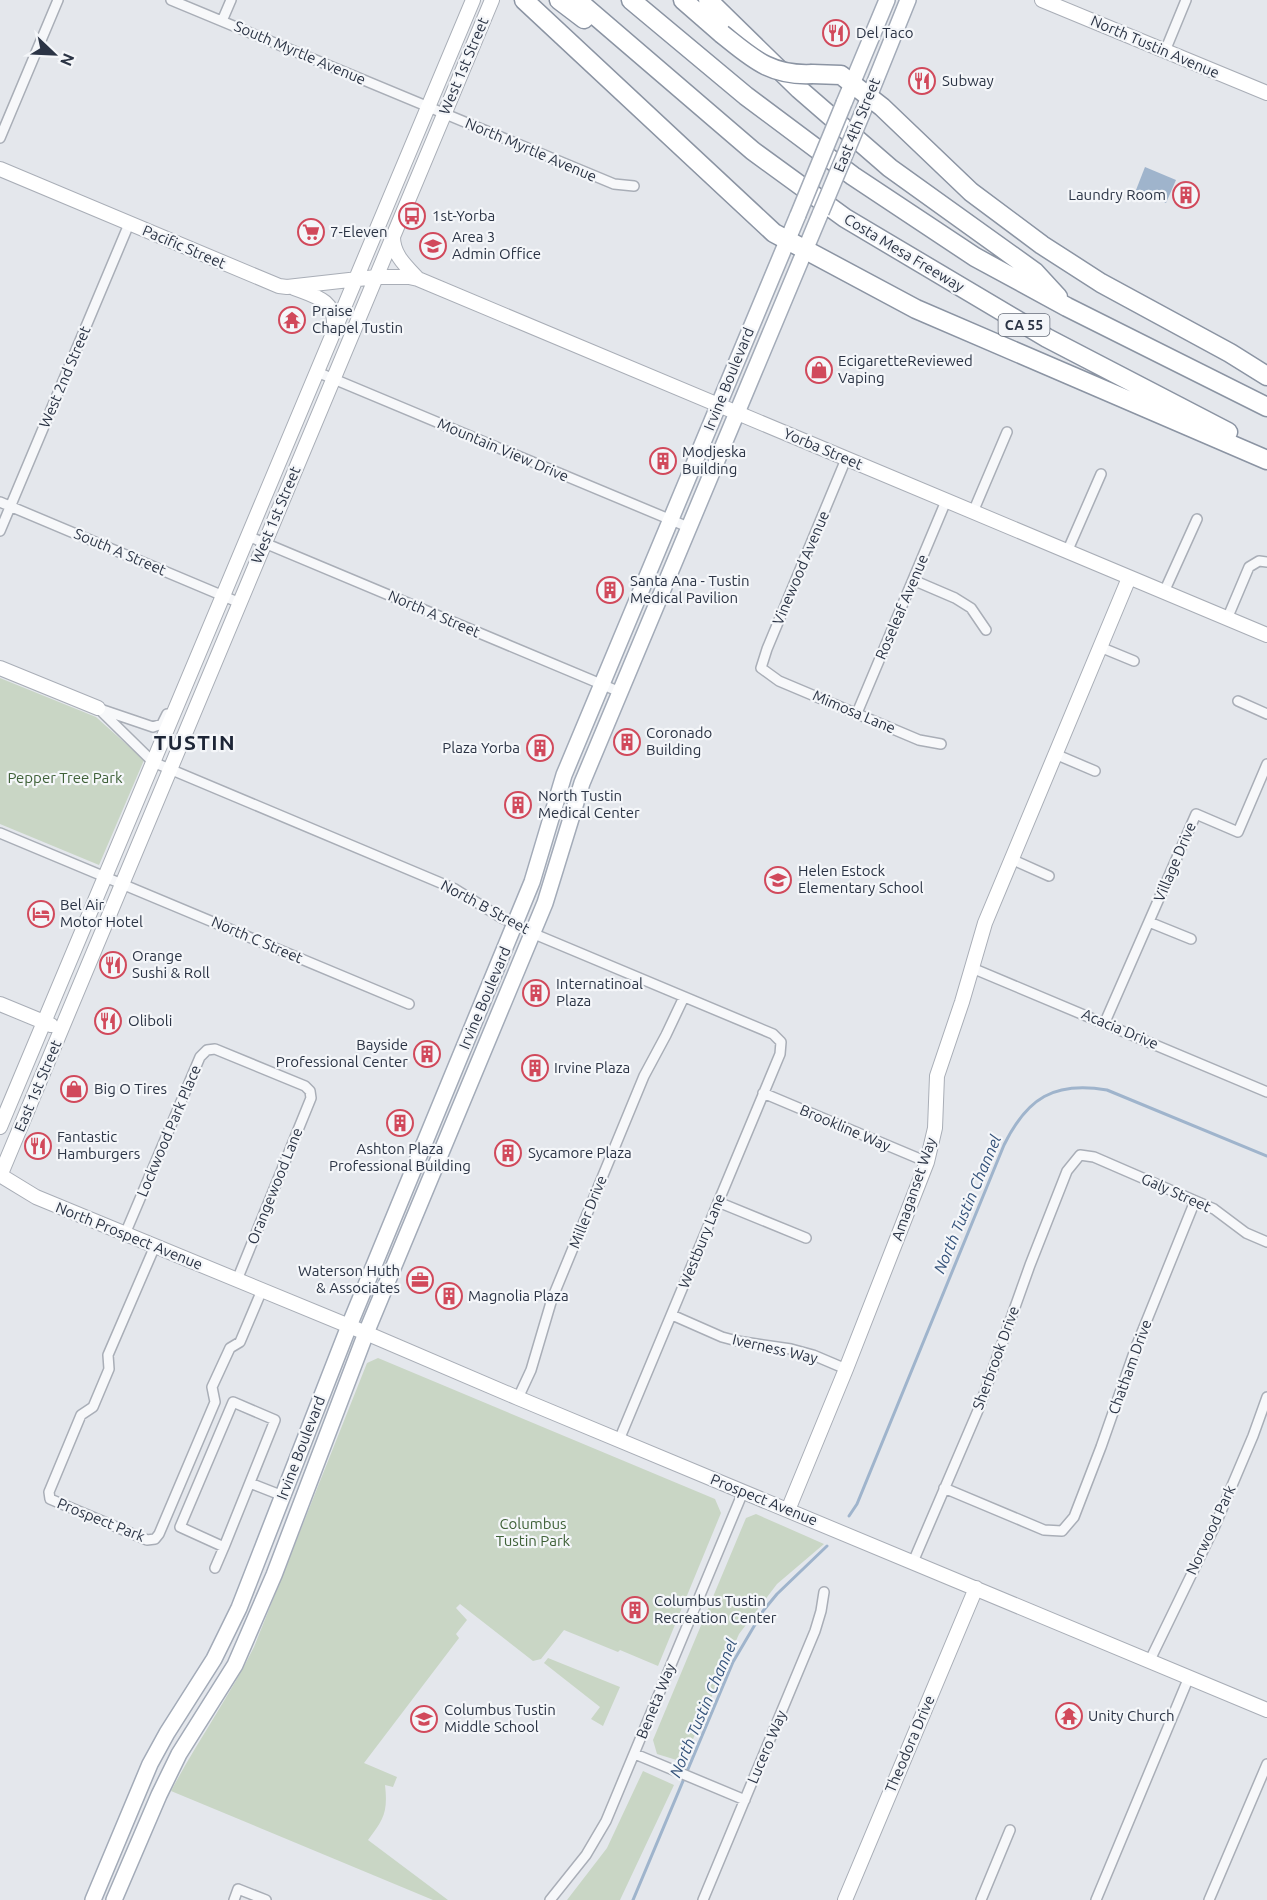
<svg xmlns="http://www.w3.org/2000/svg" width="1267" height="1900" font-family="Ubuntu,sans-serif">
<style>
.green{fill:#c9d6c5}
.water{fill:#9fb4cc}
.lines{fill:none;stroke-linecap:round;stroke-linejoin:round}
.stream{stroke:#9fb4cc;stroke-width:3}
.street-casing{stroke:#a9aeb7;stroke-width:12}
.secondary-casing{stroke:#a9aeb7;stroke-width:16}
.primary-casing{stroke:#a3abb8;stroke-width:18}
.highway-casing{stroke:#8b94a3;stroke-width:21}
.street{stroke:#f7f8fa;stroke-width:9}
.secondary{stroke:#fff;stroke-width:14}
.primary{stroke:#fff;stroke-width:15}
.highway{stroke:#fff;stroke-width:18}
.primary-bridge-casing{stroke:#a3abb8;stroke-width:18;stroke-linecap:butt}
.highway-bridge-casing{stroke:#8b94a3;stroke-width:21;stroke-linecap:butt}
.primary-bridge{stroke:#fff;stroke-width:15}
.highway-bridge{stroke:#fff;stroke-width:18}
.labels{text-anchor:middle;stroke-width:4.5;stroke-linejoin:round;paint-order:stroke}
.shield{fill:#f4f6f9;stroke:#676e7b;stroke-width:1.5}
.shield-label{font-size:14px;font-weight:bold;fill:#2b3445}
.poi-label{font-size:15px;fill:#2b3445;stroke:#f4f6f9;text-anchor:start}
.street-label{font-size:15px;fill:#2b3445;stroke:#f4f6f9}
.park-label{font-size:15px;fill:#3f6138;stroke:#f4f6f9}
.water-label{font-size:16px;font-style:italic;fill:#34527a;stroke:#f4f6f9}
.district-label{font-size:21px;font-weight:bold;letter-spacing:1.5px;fill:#1d2536;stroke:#f4f6f9}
</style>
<rect width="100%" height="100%" fill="#e4e7ec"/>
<path class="green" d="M 0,678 L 96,717 L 144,760 L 99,865 L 0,824 Z
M 378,1358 L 715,1499 L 721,1513 L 658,1666 L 620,1650 L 618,1652 L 564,1630 L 541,1659 L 533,1661 L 460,1604 L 456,1608 L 467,1620 L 456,1634 L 459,1638 L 364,1763 L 397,1777 L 393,1787 L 385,1785 C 388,1812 384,1819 368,1840 L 448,1900 L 433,1900 L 171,1791 C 197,1742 229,1697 254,1647 L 367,1363 Z
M 756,1514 L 824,1544 L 777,1584 L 739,1634 L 683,1762 L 657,1754 L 653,1740 L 746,1518 Z
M 548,1658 L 620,1687 L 603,1726 L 591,1719 L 600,1707 L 544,1663 Z
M 643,1771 L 674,1785 L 620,1900 L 567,1900 L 607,1848 Z"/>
<path class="water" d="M 1145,167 L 1176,180 L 1166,203 L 1136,190 Z"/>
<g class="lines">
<path class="stream" d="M 849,1516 L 857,1504 L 1004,1145 C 1027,1098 1054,1081 1107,1090 L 1267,1156
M 633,1900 L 733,1662 L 763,1611 L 777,1594 L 827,1546"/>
<defs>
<path id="street" d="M 171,0 L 614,184 L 634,186
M 222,21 L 231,0
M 1165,51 L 1186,0
M 0,138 L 58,0
M 317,372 L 688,527
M 846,459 L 767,649 L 761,668 L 779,681 L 919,740 L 941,744
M 0,502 L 240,603
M 973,512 L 1007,432
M 0,531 L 129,224
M 248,536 L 620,692
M 1067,552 L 1101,474
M 913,580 L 955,598 L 971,608 L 986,630
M 1164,592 L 1197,519
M 1227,619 L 1249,567 L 1259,561 L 1267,562
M 1100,647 L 1134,661
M 1238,701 L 1267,714
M 98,708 L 153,762 L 455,889 L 500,917 L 532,933 L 773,1034 L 781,1042 L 780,1054 L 619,1440
M 100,709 L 153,727 L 162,724 L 167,714
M 857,713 L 946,501
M 1055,754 L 1095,771
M 0,833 L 409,1004
M 1011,859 L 1049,876
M 1149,922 L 1191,939
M 972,968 L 1267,1092
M 1105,1022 L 1196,814 L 1238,832 L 1267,764
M 763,1093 L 927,1162
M 718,1202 L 806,1238
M 125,1234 L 200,1057 L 207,1050 L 215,1049 L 305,1086 L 310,1091 L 311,1098 L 237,1280
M 155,1246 L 108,1355 L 109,1369 L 93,1407 L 81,1415 L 49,1492 L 50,1499 L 147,1540 L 155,1539 L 159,1534 L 215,1402 L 212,1387 L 230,1348 L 240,1342 L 262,1290
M 672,1315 L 722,1337 L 737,1341 L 791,1349 L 813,1355 L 846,1369
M 518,1398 L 531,1370 L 552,1299 L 644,1076 L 666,1035 L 684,997
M 233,1402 L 275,1420 L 224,1547 L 180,1527 Z
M 250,1483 L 283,1496
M 944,1488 L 1044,1530 L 1062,1531 L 1074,1517 L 1101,1447 L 1136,1347 L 1195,1201
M 913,1562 L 979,1408 L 1030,1265 L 1067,1171 L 1080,1155 L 1094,1157 L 1214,1209 L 1246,1233 L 1267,1242
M 215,1568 L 224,1547
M 1150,1660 L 1214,1528 L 1253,1436 L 1267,1397
M 635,1754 L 745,1800
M 234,1900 L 238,1889 L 266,1900
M 550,1900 L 586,1855 L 606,1821 L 743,1492
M 703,1900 L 815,1631 L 821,1611 L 824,1592
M 981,1900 L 1010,1830
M 1096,1900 L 1189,1677
M 1209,1900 L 1267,1764"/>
<path id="secondary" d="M 1042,0 L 1267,93
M 0,169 L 279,286 L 287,287 L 376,277 L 409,277 L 418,279 L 1267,635
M 393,237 C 393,255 406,266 418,279
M 294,288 C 314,296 336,300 334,326
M 0,668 L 98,708
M 0,1004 L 51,1025
M 0,1127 L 473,0
M 0,1175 L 36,1197 L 366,1333 L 518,1398 L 1267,1710
M 0,1176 L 492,0
M 788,1510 L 846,1369 L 927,1162 L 935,1128 L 937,1076 L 962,1002 L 985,923 L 1129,578
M 845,1900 L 976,1588"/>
<path id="primary" d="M 844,103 L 887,0
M 862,114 L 908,0
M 93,1900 L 150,1764 L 167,1733 L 214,1659 L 239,1608 L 349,1326 L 532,882 L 564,775 L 798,215
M 114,1900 L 159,1795 L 179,1754 L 235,1665 L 274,1575 L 366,1333 L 545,903 L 582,783 L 821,212"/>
<path id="highway" d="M 524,0 L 774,233 L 916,309 L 1267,460
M 559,0 L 584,19
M 577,0 L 753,151 L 845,218 L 1047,338 L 1228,432
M 631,0 L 746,96 L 853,176 L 975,257 L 1067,307 L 1267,407
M 683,0 L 722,34
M 708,0 L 799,89 L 890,168 L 1035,272 L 1058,297
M 812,74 L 841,75 L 882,107 L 971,192 L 1042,245 L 1101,283 L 1230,353 L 1267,376"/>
</defs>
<use href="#street" class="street-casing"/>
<use href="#secondary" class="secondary-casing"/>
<use href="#primary" class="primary-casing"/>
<use href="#highway" class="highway-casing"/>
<use href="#street" class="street"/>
<use href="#secondary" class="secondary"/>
<use href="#primary" class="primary"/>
<use href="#highway" class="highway"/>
<defs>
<path id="primary-bridge" d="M 821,212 L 862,114
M 798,215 L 844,103"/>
<path id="highway-bridge" d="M 722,34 C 752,58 770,76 812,74"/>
</defs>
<use href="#primary-bridge" class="primary-bridge-casing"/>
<use href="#highway-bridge" class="highway-bridge-casing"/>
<use href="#primary-bridge" class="primary-bridge"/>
<use href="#highway-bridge" class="highway-bridge"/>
</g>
<defs>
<symbol id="restaurant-ring" viewBox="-11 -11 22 22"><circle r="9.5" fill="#f4f6f9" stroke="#d1495b" stroke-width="1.5"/><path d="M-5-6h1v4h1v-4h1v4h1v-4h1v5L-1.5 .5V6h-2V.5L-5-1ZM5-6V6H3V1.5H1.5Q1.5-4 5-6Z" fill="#d1495b"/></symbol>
<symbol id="building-ring" viewBox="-11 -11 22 22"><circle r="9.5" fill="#f4f6f9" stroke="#d1495b" stroke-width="1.5"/><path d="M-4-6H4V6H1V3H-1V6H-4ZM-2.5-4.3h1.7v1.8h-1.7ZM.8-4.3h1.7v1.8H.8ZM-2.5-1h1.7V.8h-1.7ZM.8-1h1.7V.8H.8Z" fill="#d1495b"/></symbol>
<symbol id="bus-ring" viewBox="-11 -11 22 22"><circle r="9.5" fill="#f4f6f9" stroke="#d1495b" stroke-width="1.5"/><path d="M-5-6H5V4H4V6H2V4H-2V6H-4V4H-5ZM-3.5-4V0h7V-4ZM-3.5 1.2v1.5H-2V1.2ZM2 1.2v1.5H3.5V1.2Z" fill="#d1495b"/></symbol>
<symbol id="supermarket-ring" viewBox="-11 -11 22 22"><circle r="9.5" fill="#f4f6f9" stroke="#d1495b" stroke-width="1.5"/><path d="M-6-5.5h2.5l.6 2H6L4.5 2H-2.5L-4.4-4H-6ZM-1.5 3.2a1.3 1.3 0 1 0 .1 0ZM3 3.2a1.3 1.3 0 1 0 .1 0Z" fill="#d1495b"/></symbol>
<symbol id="school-ring" viewBox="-11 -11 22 22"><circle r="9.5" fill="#f4f6f9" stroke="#d1495b" stroke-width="1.5"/><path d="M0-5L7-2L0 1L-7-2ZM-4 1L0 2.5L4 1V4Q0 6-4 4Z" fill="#d1495b"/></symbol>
<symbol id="temple-ring" viewBox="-11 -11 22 22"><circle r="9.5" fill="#f4f6f9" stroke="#d1495b" stroke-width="1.5"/><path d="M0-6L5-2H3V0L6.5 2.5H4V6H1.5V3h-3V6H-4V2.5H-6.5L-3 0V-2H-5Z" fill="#d1495b"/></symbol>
<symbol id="shop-ring" viewBox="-11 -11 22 22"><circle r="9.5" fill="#f4f6f9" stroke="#d1495b" stroke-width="1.5"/><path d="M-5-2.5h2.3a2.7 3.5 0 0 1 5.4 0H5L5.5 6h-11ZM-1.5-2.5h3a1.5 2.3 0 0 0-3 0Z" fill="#d1495b"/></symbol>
<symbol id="hotel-ring" viewBox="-11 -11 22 22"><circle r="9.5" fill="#f4f6f9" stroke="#d1495b" stroke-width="1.5"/><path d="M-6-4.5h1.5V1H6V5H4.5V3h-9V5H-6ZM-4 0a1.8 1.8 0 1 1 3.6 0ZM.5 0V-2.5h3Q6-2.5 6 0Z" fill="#d1495b"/></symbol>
<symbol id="office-ring" viewBox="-11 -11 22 22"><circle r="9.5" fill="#f4f6f9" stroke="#d1495b" stroke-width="1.5"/><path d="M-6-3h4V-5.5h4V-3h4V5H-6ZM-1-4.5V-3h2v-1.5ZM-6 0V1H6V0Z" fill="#d1495b"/></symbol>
</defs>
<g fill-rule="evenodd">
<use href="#restaurant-ring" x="821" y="18" width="30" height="30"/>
<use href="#restaurant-ring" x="907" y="66" width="30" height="30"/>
<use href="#building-ring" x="1171" y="180" width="30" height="30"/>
<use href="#bus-ring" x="397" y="201" width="30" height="30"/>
<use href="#supermarket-ring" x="296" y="217" width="30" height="30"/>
<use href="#school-ring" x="418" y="231" width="30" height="30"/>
<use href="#temple-ring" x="277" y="305" width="30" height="30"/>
<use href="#shop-ring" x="804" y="355" width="30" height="30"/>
<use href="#building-ring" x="648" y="446" width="30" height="30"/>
<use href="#building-ring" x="595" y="575" width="30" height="30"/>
<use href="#building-ring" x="612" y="727" width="30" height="30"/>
<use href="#building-ring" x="525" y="733" width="30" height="30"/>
<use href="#building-ring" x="503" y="790" width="30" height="30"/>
<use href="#school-ring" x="763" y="865" width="30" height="30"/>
<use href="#hotel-ring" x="26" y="899" width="30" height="30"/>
<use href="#restaurant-ring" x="98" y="950" width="30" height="30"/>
<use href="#building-ring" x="521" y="978" width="30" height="30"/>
<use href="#restaurant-ring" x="93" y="1006" width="30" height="30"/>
<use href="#building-ring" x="412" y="1039" width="30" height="30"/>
<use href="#building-ring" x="520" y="1053" width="30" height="30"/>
<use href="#shop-ring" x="59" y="1074" width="30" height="30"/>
<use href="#building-ring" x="385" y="1108" width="30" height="30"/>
<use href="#restaurant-ring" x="23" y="1131" width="30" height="30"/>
<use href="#building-ring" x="493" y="1138" width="30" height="30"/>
<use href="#office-ring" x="405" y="1265" width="30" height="30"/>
<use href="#building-ring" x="434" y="1281" width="30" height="30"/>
<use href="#building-ring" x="620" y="1595" width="30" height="30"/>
<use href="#temple-ring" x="1054" y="1701" width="30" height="30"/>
<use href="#school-ring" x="409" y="1704" width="30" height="30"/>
</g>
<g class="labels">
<rect class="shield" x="998.5" y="314" width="51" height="22" rx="4.5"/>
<g class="shield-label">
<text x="1024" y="330">CA 55</text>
</g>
<g class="poi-label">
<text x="856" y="38">Del Taco</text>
<text x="942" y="86">Subway</text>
<text x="1166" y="200" text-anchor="end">Laundry Room</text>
<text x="432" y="221">1st-Yorba</text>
<text x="330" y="237">7-Eleven</text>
<text x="452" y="242">Area 3<tspan x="452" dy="17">Admin Office</tspan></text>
<text x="312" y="316">Praise<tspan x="312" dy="17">Chapel Tustin</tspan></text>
<text x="838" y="366">EcigaretteReviewed<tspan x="838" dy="17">Vaping</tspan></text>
<text x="682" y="457">Modjeska<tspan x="682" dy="17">Building</tspan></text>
<text x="630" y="586">Santa Ana - Tustin<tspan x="630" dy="17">Medical Pavilion</tspan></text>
<text x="646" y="738">Coronado<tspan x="646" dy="17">Building</tspan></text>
<text x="520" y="753" text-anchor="end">Plaza Yorba</text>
<text x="538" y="801">North Tustin<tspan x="538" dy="17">Medical Center</tspan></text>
<text x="798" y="876">Helen Estock<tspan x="798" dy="17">Elementary School</tspan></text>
<text x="60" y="910">Bel Air<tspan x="60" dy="17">Motor Hotel</tspan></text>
<text x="132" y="961">Orange<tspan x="132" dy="17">Sushi &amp; Roll</tspan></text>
<text x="556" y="989">Internatinoal<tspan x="556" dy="17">Plaza</tspan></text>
<text x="128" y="1026">Oliboli</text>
<text x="408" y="1050" text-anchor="end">Bayside<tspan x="408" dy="17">Professional Center</tspan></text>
<text x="554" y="1073">Irvine Plaza</text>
<text x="94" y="1094">Big O Tires</text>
<text x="57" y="1142">Fantastic<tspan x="57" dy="17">Hamburgers</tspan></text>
<text x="400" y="1154" text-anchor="middle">Ashton Plaza<tspan x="400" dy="17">Professional Building</tspan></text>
<text x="528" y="1158">Sycamore Plaza</text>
<text x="400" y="1276" text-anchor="end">Waterson Huth<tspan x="400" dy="17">&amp; Associates</tspan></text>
<text x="468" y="1301">Magnolia Plaza</text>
<text x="654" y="1606">Columbus Tustin<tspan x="654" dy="17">Recreation Center</tspan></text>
<text x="444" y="1715">Columbus Tustin<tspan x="444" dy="17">Middle School</tspan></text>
<text x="1088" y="1721">Unity Church</text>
</g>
<g class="street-label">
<text transform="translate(1155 47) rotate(23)" y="5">North Tustin Avenue</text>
<text transform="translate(300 53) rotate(23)" y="5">South Myrtle Avenue</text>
<text transform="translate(464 66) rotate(-67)" y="5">West 1st Street</text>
<text transform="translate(857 125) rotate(-68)" y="5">East 4th Street</text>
<text transform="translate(531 150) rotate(23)" y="5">North Myrtle Avenue</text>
<text transform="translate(184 247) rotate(23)" y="5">Pacific Street</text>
<text transform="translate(904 253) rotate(31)" y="5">Costa Mesa Freeway</text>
<text transform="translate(65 377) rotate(-67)" y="5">West 2nd Street</text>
<text transform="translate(729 379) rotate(-68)" y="5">Irvine Boulevard</text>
<text transform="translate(823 449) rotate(23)" y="5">Yorba Street</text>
<text transform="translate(503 450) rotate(23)" y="5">Mountain View Drive</text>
<text transform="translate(276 515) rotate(-67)" y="5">West 1st Street</text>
<text transform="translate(120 552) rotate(23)" y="5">South A Street</text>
<text transform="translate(801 568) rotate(-67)" y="5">Vinewood Avenue</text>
<text transform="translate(902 607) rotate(-67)" y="5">Roseleaf Avenue</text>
<text transform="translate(434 614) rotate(23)" y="5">North A Street</text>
<text transform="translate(854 712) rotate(23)" y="5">Mimosa Lane</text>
<text transform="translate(1175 862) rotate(-67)" y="5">Village Drive</text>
<text transform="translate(485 907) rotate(28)" y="5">North B Street</text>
<text transform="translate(257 940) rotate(23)" y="5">North C Street</text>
<text transform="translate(485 998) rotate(-67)" y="5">Irvine Boulevard</text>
<text transform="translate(1120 1029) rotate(23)" y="5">Acacia Drive</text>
<text transform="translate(38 1086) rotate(-67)" y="5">East 1st Street</text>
<text transform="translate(845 1128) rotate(23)" y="5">Brookline Way</text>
<text transform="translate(169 1131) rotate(-67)" y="5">Lockwood Park Place</text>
<text transform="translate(275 1186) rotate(-68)" y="5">Orangewood Lane</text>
<text transform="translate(914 1189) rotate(-71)" y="5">Amaganset Way</text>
<text transform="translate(1176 1193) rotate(24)" y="5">Galy Street</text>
<text transform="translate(588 1212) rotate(-68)" y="5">Miller Drive</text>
<text transform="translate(129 1236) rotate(22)" y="5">North Prospect Avenue</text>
<text transform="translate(702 1241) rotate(-68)" y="5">Westbury Lane</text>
<text transform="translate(775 1349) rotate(13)" y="5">Iverness Way</text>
<text transform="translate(996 1358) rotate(-70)" y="5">Sherbrook Drive</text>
<text transform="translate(1130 1367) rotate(-70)" y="5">Chatham Drive</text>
<text transform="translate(301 1448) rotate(-69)" y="5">Irvine Boulevard</text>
<text transform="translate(764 1500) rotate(22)" y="5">Prospect Avenue</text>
<text transform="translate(101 1520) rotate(22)" y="5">Prospect Park</text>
<text transform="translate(1211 1530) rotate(-65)" y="5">Norwood Park</text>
<text transform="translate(656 1701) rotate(-68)" y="5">Beneta Way</text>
<text transform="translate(910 1744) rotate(-67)" y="5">Theodora Drive</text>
<text transform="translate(767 1747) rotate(-67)" y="5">Lucero Way</text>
</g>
<g class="park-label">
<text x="65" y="783">Pepper Tree Park</text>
<text x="533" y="1529">Columbus<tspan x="533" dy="17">Tustin Park</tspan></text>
</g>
<g class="water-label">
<text transform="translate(967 1204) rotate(-67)" y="6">North Tustin Channel</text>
<text transform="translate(703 1708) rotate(-67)" y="6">North Tustin Channel</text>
</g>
<g class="district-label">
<text x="195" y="750">TUSTIN</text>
</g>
</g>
<g transform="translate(54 54) rotate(113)" stroke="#f4f6f9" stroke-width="4.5" paint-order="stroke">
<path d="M0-4.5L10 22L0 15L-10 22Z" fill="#2b3445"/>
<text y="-9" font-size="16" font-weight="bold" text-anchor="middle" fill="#2b3445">N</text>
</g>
</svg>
